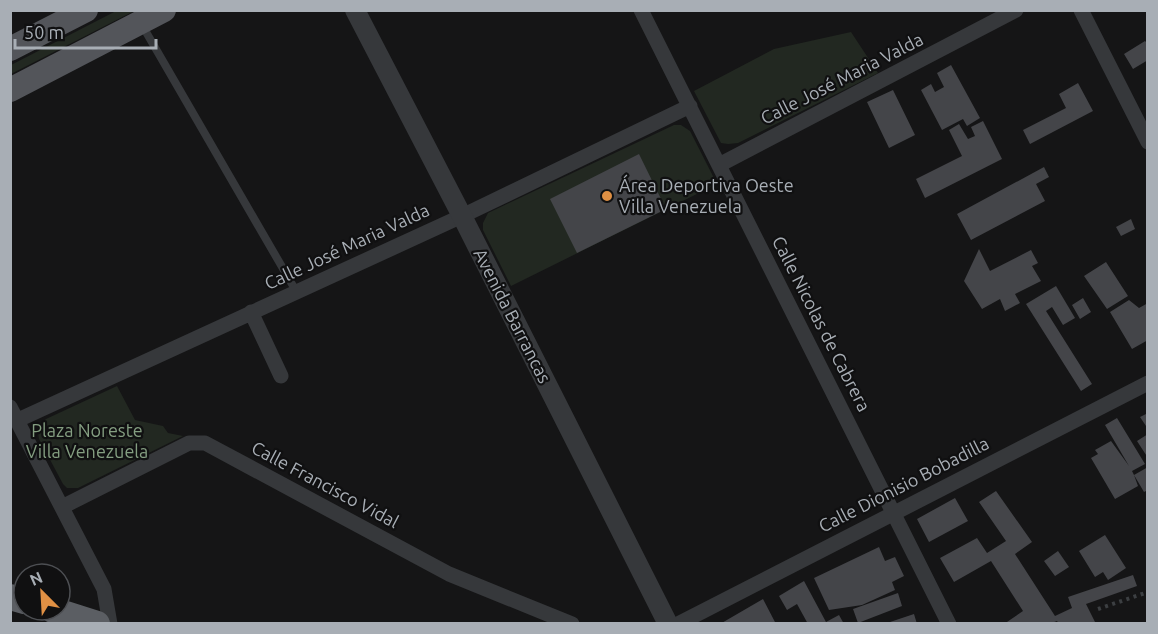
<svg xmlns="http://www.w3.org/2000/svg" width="1158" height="634" font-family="Ubuntu,sans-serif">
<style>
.green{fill:#222821}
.building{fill:#444549}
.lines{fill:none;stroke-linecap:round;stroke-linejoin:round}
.path{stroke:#3c3f42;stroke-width:4;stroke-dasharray:3 4.5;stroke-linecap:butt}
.service{stroke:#36383b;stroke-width:8}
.minor{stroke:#36383b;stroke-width:15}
.tertiary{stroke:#36383b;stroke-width:20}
.primary{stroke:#53555a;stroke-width:24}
.trunk{stroke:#5b5e63;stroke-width:26}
.poi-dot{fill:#e09044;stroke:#101011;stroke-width:2}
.labels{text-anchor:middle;stroke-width:4.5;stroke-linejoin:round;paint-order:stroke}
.street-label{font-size:18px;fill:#a8aeb5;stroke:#101011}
.poi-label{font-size:18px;fill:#a8aeb5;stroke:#101011;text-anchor:start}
.park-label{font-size:18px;fill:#849e81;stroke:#101011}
</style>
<rect width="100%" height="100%" fill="#151516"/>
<path class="green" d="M 118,10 L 134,11 L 11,74 L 11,65 Z
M 851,32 L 878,73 L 738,143 L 728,144 L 721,143 L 694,91 L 774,49 Z
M 674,125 L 681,125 L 690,131 L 717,184 L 511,286 L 483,230 L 483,223 L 488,213 Z
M 117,386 L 135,420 L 163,426 L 168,433 L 183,436 L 78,488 L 67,488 L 63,484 L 39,439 C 37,430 39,425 46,419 Z"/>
<path class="building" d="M 1145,41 L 1148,44 L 1148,60 L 1133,69 L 1124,54 Z
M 951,65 L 980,118 L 967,126 L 963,119 L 942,130 L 921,90 L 931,84 L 935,92 L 944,87 L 937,73 Z
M 1078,83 L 1093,111 L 1030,144 L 1023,130 L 1066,108 L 1059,94 Z
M 893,90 L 915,135 L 889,148 L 867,102 Z
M 983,121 L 1002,159 L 925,198 L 916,179 L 962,156 L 949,130 L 959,124 L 968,139 L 975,136 L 971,127 Z
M 639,154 L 666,209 L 577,253 L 550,199 Z
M 1044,167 L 1049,177 L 1036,184 L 1045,201 L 971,240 L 957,214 Z
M 1131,219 L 1135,229 L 1121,236 L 1116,227 Z
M 979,249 L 990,271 L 1031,250 L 1038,263 L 1032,266 L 1041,281 L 1015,294 L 1020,303 L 1005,311 L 1000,299 L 982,309 L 964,281 Z
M 1106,262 L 1128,296 L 1107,309 L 1084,276 Z
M 1056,286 L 1075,318 L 1063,325 L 1052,307 L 1046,311 L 1092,384 L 1081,391 L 1026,304 Z
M 1083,298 L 1091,312 L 1080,319 L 1072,305 Z
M 1129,300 L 1139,308 L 1148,303 L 1148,340 L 1132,349 L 1110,312 Z
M 1148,413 L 1148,429 L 1140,417 Z
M 1117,418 L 1145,464 L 1132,471 L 1134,475 L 1148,467 L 1148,490 L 1144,492 L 1134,475 L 1138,486 L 1115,499 L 1091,458 L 1098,454 L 1095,450 L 1111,441 L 1129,466 L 1105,425 Z
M 1148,434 L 1148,458 L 1137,441 Z
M 996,491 L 1032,542 L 1015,554 L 1055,616 L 1072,608 L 1068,597 L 1133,575 L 1137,586 L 1086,604 L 1096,624 L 1059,624 L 1057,621 L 1049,624 L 1004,624 L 1023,611 L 991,561 L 954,582 L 940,558 L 977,538 L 987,553 L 1006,541 L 979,502 Z
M 955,498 L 968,521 L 929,542 L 917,519 Z
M 1105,535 L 1126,568 L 1108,580 L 1103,572 L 1095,577 L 1079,551 Z
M 879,547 L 885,561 L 895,557 L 904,576 L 892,582 L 895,590 L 862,605 L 829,610 L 814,578 Z
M 1058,551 L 1069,567 L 1055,576 L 1044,561 Z
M 804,581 L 826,622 L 839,615 L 844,624 L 808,624 L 797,604 L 787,610 L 779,596 Z
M 898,593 L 902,606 L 858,623 L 853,609 Z
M 763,599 L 776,624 L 720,624 Z
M 914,614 L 917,624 L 887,624 L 887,623 Z"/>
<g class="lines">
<path class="path" d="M 1098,609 L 1148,592"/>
<path class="service" d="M 142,25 L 296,291"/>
<path class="minor" d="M 641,10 L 949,624
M 1081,10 L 1148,142
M 719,165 L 1016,10
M 251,312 L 281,376
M 10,407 L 104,589 L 110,624
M 18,420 L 462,216 L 690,106
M 62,507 L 189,443 L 205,443 L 449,574 L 572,624
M 678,624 L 1148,383"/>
<path class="tertiary" d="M 355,10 L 462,216 L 668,624"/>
<path class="primary" d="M 10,49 L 86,10
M 10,90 L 164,10"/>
<path class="trunk" d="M 10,597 L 24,601
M 53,610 L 97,624"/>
</g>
<circle class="poi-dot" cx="607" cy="196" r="6"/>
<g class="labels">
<g class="street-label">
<text transform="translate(842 79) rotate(-27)" y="6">Calle José Maria Valda</text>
<text transform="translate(347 247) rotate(-25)" y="6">Calle José Maria Valda</text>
<text transform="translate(512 316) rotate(63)" y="6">Avenida Barrancas</text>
<text transform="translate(821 324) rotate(63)" y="6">Calle Nicolas de Cabrera</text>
<text transform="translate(325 485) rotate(28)" y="6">Calle Francisco Vidal</text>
<text transform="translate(904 485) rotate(-27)" y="6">Calle Dionisio Bobadilla</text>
</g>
<g class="poi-label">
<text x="619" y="192">Área Deportiva Oeste<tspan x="619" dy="21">Villa Venezuela</tspan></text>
</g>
<g class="park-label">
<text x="87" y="437">Plaza Noreste<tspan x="87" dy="21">Villa Venezuela</tspan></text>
</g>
</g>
<rect width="1158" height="634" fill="none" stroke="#a8aeb5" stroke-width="24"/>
<g transform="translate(42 592) rotate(336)"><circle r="28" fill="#101011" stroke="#4d4f53" stroke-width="1.5"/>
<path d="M0-4.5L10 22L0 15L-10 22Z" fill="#e09044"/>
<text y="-9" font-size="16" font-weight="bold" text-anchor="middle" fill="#a8aeb5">N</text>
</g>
<path d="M15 39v9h141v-9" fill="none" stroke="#a8aeb5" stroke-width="3"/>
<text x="24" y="39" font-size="18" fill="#a8aeb5" stroke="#101011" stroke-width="4.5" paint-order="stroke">50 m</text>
</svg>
